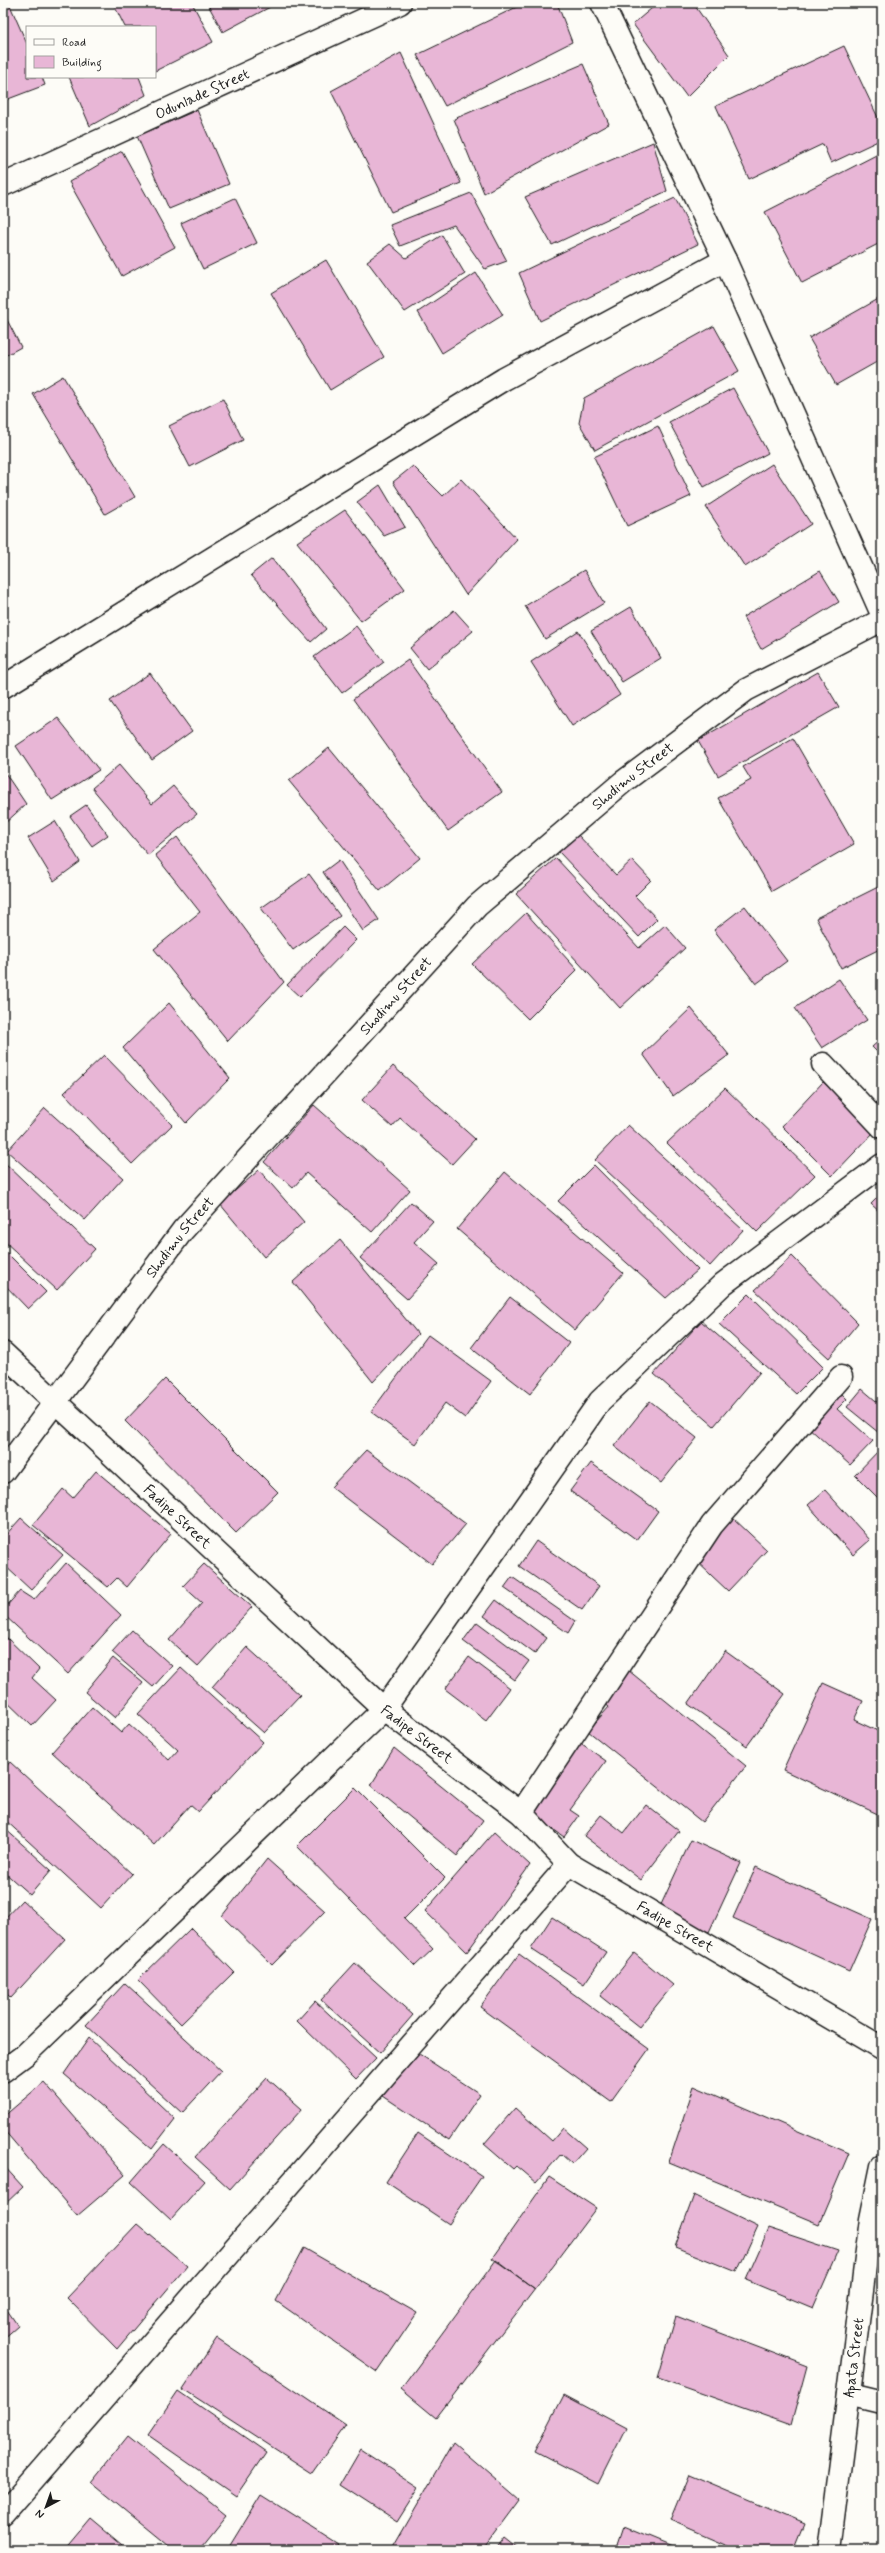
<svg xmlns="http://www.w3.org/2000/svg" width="885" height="2553" font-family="Mynerve,sans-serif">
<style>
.building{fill:#e8b6d6;stroke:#1c1c1c}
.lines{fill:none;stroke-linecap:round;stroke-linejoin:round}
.minor-casing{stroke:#1c1c1c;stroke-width:25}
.minor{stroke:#fdfcf7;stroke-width:22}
.labels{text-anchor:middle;stroke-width:3;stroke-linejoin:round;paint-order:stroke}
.street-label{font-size:15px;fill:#1c1c1c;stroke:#fdfcf7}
</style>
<rect width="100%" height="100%" fill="#fdfcf7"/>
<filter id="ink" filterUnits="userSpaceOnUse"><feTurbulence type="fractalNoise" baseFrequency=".025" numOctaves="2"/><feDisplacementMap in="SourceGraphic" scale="8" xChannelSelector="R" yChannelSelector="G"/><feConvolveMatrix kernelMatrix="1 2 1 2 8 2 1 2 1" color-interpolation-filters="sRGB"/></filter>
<g filter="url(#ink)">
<path class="building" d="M 3,3 L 9,3 L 27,44 L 27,77 L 42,77 L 45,85 L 3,101 Z
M 113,3 L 192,3 L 213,42 L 155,71 L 155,27 L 125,27 Z
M 207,3 L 267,3 L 270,7 L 223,32 Z
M 525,3 L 557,3 L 572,42 L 445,106 L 417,55 Z
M 658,3 L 693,3 L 729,55 L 687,97 L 633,24 Z
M 844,46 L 882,126 L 882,139 L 831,163 L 823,144 L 749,179 L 716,106 Z
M 401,53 L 461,183 L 391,212 L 331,91 Z
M 583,64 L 609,124 L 484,193 L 454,119 Z
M 69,77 L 139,77 L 146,95 L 90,126 Z
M 197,110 L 229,184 L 169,209 L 137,136 Z
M 653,142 L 667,191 L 552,245 L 525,197 Z
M 122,151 L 175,247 L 122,276 L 69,182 Z
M 882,152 L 882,242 L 802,283 L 765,212 Z
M 471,193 L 507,261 L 485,269 L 454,225 L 400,246 L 390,225 Z
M 235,198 L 257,243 L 203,269 L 181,223 Z
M 675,198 L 698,244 L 540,321 L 519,273 Z
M 442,235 L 465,274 L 405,312 L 367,261 L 390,244 L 406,258 Z
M 326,260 L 384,357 L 330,390 L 271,293 Z
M 476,273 L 503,315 L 442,353 L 418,312 Z
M 882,297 L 882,359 L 836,385 L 809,338 Z
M 3,312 L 21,347 L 3,357 Z
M 714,326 L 739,371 L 595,450 L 579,423 L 584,398 Z
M 63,376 L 135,497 L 105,514 L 33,394 Z
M 733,388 L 768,453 L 704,487 L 669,422 Z
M 223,399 L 243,440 L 190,467 L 169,426 Z
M 658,426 L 691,496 L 627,526 L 594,457 Z
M 772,464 L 811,524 L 745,567 L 706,507 Z
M 413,466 L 443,496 L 461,479 L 517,539 L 466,595 L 393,482 Z
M 380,485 L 405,527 L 384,536 L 357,502 Z
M 345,510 L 405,589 L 361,621 L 297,542 Z
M 272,558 L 326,629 L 311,642 L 251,575 Z
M 584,570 L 604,603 L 545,639 L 525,606 Z
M 820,571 L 839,602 L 761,649 L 743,617 Z
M 631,607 L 661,658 L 622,682 L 591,631 Z
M 454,610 L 473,631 L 427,669 L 410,648 Z
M 356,626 L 384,662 L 342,693 L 314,657 Z
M 578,631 L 620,695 L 572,726 L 531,662 Z
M 408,660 L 502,792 L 448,831 L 353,699 Z
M 818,672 L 839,707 L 718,776 L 698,741 Z
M 150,673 L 192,731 L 152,760 L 110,701 Z
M 58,718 L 99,770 L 52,800 L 16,746 Z
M 793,738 L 854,844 L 772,891 L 718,798 L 751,780 L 743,767 Z
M 329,748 L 420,858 L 380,891 L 289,781 Z
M 119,765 L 152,804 L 173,786 L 197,814 L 148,855 L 92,788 Z
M 3,770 L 26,804 L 3,825 Z
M 86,805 L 108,835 L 92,846 L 70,816 Z
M 55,821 L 80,862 L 54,881 L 28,838 Z
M 578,835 L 616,875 L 632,860 L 651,880 L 635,896 L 657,919 L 639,937 L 559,852 Z
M 177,837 L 284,982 L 228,1041 L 154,949 L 200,912 L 155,855 Z
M 556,858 L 639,948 L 665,925 L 685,948 L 620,1008 L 516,894 Z
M 339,860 L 379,920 L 363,931 L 323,872 Z
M 309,874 L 340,916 L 293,950 L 261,908 Z
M 882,885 L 882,948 L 841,968 L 816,918 Z
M 745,906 L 787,961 L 756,984 L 714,930 Z
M 526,913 L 577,970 L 528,1019 L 472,964 Z
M 343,927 L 356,940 L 300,997 L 287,985 Z
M 839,979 L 867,1020 L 822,1048 L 795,1008 Z
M 169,1003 L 230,1078 L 186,1123 L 123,1048 Z
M 691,1008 L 729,1055 L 673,1096 L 643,1054 Z
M 882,1038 L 882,1057 L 872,1047 Z
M 104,1055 L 172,1125 L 132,1164 L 64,1093 Z
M 393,1066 L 475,1139 L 452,1164 L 400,1118 L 392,1127 L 362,1100 Z
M 823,1082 L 875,1131 L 832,1176 L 782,1126 Z
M 725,1088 L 815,1175 L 757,1232 L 667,1143 Z
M 314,1105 L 410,1190 L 372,1232 L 306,1173 L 293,1188 L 264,1162 Z
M 45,1108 L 123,1178 L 85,1220 L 7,1151 Z
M 628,1125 L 743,1230 L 710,1266 L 595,1160 Z
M 3,1161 L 95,1249 L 57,1290 L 3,1240 Z
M 594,1165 L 698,1270 L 666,1298 L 558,1201 Z
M 259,1170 L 304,1222 L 264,1257 L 220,1204 Z
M 505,1172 L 623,1273 L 575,1330 L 457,1229 Z
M 882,1193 L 882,1214 L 871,1204 Z
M 411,1202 L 433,1221 L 414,1242 L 439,1264 L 407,1299 L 360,1258 Z
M 340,1240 L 418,1334 L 373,1382 L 293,1282 Z
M 3,1249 L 46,1292 L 28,1309 L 3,1283 Z
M 792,1256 L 858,1323 L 829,1358 L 755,1290 Z
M 749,1294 L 823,1367 L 796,1394 L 719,1324 Z
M 510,1297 L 569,1343 L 530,1394 L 471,1348 Z
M 701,1321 L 760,1372 L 714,1426 L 654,1374 Z
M 428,1335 L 491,1381 L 465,1418 L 445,1403 L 415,1444 L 371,1412 Z
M 165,1379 L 278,1492 L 236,1533 L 125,1421 Z
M 862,1389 L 882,1406 L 882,1429 L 879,1433 L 847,1407 Z
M 839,1391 L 847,1399 L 837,1409 L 873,1441 L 850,1465 L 807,1426 Z
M 650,1401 L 697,1438 L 661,1483 L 614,1446 Z
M 882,1447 L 882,1502 L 855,1475 Z
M 366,1450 L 466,1524 L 432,1564 L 331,1487 Z
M 591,1463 L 658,1511 L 637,1540 L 570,1491 Z
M 96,1471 L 171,1534 L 127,1587 L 117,1578 L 108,1587 L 33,1525 L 63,1489 L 73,1498 Z
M 825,1490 L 870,1540 L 853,1555 L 808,1505 Z
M 732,1517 L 767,1550 L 728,1591 L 693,1558 Z
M 21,1518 L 63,1555 L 31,1590 L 3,1564 L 3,1538 Z
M 536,1541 L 599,1586 L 582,1610 L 519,1566 Z
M 66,1563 L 121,1615 L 68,1674 L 3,1614 L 3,1610 L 20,1591 L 34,1600 Z
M 204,1564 L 252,1607 L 198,1666 L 169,1640 L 202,1603 L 183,1586 Z
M 512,1577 L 575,1621 L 568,1633 L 504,1588 Z
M 496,1600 L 547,1638 L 535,1654 L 484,1616 Z
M 477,1622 L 529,1661 L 515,1680 L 463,1641 Z
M 132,1630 L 172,1666 L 153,1687 L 112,1652 Z
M 3,1634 L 39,1669 L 32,1678 L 56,1700 L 32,1726 L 3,1698 Z
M 247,1647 L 300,1695 L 264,1733 L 212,1687 Z
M 725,1651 L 785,1694 L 747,1746 L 688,1704 Z
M 469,1657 L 510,1688 L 486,1720 L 445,1689 Z
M 113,1658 L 143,1683 L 115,1718 L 85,1692 Z
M 623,1666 L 746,1766 L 702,1822 L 588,1731 L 609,1707 L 598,1698 Z
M 181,1668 L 263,1742 L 198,1812 L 190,1805 L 154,1845 L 52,1752 L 92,1707 L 121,1733 L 129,1724 L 169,1760 L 178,1750 L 138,1714 Z
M 823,1683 L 863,1701 L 854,1720 L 882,1733 L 882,1816 L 783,1770 Z
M 575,1739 L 606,1761 L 570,1810 L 579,1816 L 564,1837 L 525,1809 Z
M 394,1748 L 483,1820 L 457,1856 L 371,1785 Z
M 10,1762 L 132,1874 L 101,1908 L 3,1818 L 3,1770 Z
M 355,1788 L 445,1878 L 404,1919 L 433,1949 L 415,1966 L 297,1846 Z
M 646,1805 L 679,1831 L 641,1880 L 584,1836 L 601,1815 L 624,1833 Z
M 3,1827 L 51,1870 L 30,1895 L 3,1871 Z
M 494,1832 L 530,1865 L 467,1952 L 425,1911 Z
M 691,1840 L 741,1863 L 709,1932 L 659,1909 Z
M 267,1859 L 325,1911 L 272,1965 L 222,1916 Z
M 756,1867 L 872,1919 L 849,1971 L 733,1918 Z
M 22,1900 L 65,1939 L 11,1998 L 3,1990 L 3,1920 Z
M 552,1917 L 606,1952 L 584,1984 L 531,1949 Z
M 191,1928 L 234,1972 L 181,2024 L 138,1980 Z
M 634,1953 L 673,1985 L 639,2027 L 600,1996 Z
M 519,1954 L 649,2049 L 611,2102 L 480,2007 Z
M 355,1963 L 413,2015 L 380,2053 L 321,2000 Z
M 125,1983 L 221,2071 L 182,2113 L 86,2025 Z
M 315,2001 L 376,2058 L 356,2079 L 297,2021 Z
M 89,2038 L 175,2119 L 152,2149 L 64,2074 Z
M 413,2050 L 480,2094 L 449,2140 L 383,2096 Z
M 267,2078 L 302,2109 L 230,2189 L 195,2157 Z
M 44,2082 L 125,2175 L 77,2216 L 3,2129 L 3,2117 Z
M 694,2086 L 849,2153 L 819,2224 L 669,2162 Z
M 515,2108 L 552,2141 L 563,2128 L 586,2148 L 572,2164 L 561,2154 L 536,2183 L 516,2166 L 513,2169 L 484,2144 Z
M 418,2133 L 482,2176 L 449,2224 L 386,2182 Z
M 164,2144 L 205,2181 L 171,2219 L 131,2182 Z
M 3,2165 L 23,2187 L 3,2206 Z
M 549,2177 L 596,2208 L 535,2289 L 492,2258 Z
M 694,2195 L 758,2226 L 737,2272 L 675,2247 Z
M 137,2224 L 187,2266 L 117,2349 L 67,2298 Z
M 769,2228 L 838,2251 L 813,2308 L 746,2280 Z
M 304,2248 L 417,2313 L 377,2372 L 276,2301 Z
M 496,2260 L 535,2289 L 436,2418 L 401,2389 Z
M 3,2304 L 18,2326 L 3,2339 Z
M 676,2316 L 807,2366 L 791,2425 L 658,2378 Z
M 217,2338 L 346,2425 L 312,2473 L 183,2389 Z
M 178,2391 L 266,2452 L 236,2496 L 148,2435 Z
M 564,2395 L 626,2428 L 598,2484 L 535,2451 Z
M 128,2436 L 227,2515 L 199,2550 L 174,2550 L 91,2482 Z
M 453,2443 L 519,2500 L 482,2550 L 391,2550 Z
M 361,2449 L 419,2487 L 397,2522 L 340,2485 Z
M 689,2474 L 805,2523 L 794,2550 L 739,2550 L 670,2520 Z
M 261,2495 L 340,2545 L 337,2550 L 233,2550 L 229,2547 Z
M 91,2519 L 128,2550 L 65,2550 Z
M 624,2526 L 682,2550 L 616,2550 Z
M 504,2538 L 519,2550 L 495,2550 Z"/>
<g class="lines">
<defs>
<g id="minor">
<path d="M 602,3 L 725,260 L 882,614"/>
<path id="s1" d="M 3,185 L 400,3"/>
<path d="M 3,687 L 504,379 L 725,260"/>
<path d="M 823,1064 L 882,1127"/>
<path id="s2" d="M 3,1353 L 384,1709 L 521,1813 L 569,1864 L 882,2048"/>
<path id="s3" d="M 3,1472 L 183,1230 L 477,906 L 623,782 L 746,690 L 882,620"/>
<path d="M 521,1813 L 712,1525 L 841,1377"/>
<path d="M 3,2071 L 26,2054 L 384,1709 L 600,1401 L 723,1284 L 882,1165"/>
<path d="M 849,2394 L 882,2402"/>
<path d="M 3,2514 L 569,1864"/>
<path id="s4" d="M 829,2550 L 871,2219 L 882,2166"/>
</g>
</defs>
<use href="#minor" class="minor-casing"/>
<use href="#minor" class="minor"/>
</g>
</g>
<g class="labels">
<g class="street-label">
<text dy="5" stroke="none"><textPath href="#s1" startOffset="219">Odunlade Street</textPath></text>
<text dy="5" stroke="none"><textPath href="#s3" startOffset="942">Shodimu Street</textPath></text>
<text dy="5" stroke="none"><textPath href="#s3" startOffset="618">Shodimu Street</textPath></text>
<text dy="5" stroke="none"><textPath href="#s3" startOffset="294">Shodimu Street</textPath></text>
<text dy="5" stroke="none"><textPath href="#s2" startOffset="239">Fadipe Street</textPath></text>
<text dy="5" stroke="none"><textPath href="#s2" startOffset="563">Fadipe Street</textPath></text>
<text dy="5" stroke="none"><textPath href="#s2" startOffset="887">Fadipe Street</textPath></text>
<text dy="5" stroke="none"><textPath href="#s4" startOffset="194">Apata Street</textPath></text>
</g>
</g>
<rect width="885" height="2553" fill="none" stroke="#fdfcf7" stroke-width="16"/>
<rect x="8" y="8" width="869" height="2537" fill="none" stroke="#1c1c1c" stroke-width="1.5" filter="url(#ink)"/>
<rect x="26" y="26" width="130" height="52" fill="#fdfcf7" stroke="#a3a29f"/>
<rect x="34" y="39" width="20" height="6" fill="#fdfcf7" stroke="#a3a29f"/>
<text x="62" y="46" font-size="12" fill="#1c1c1c">Road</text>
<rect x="34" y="56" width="20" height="12" fill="#e8b6d6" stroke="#a3a29f"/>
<text x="62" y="66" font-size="12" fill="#1c1c1c">Building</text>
<g transform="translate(46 2507) rotate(221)" stroke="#fdfcf7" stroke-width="3" paint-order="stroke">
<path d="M0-3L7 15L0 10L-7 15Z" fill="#1c1c1c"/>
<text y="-6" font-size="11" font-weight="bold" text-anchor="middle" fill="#1c1c1c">N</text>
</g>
</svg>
